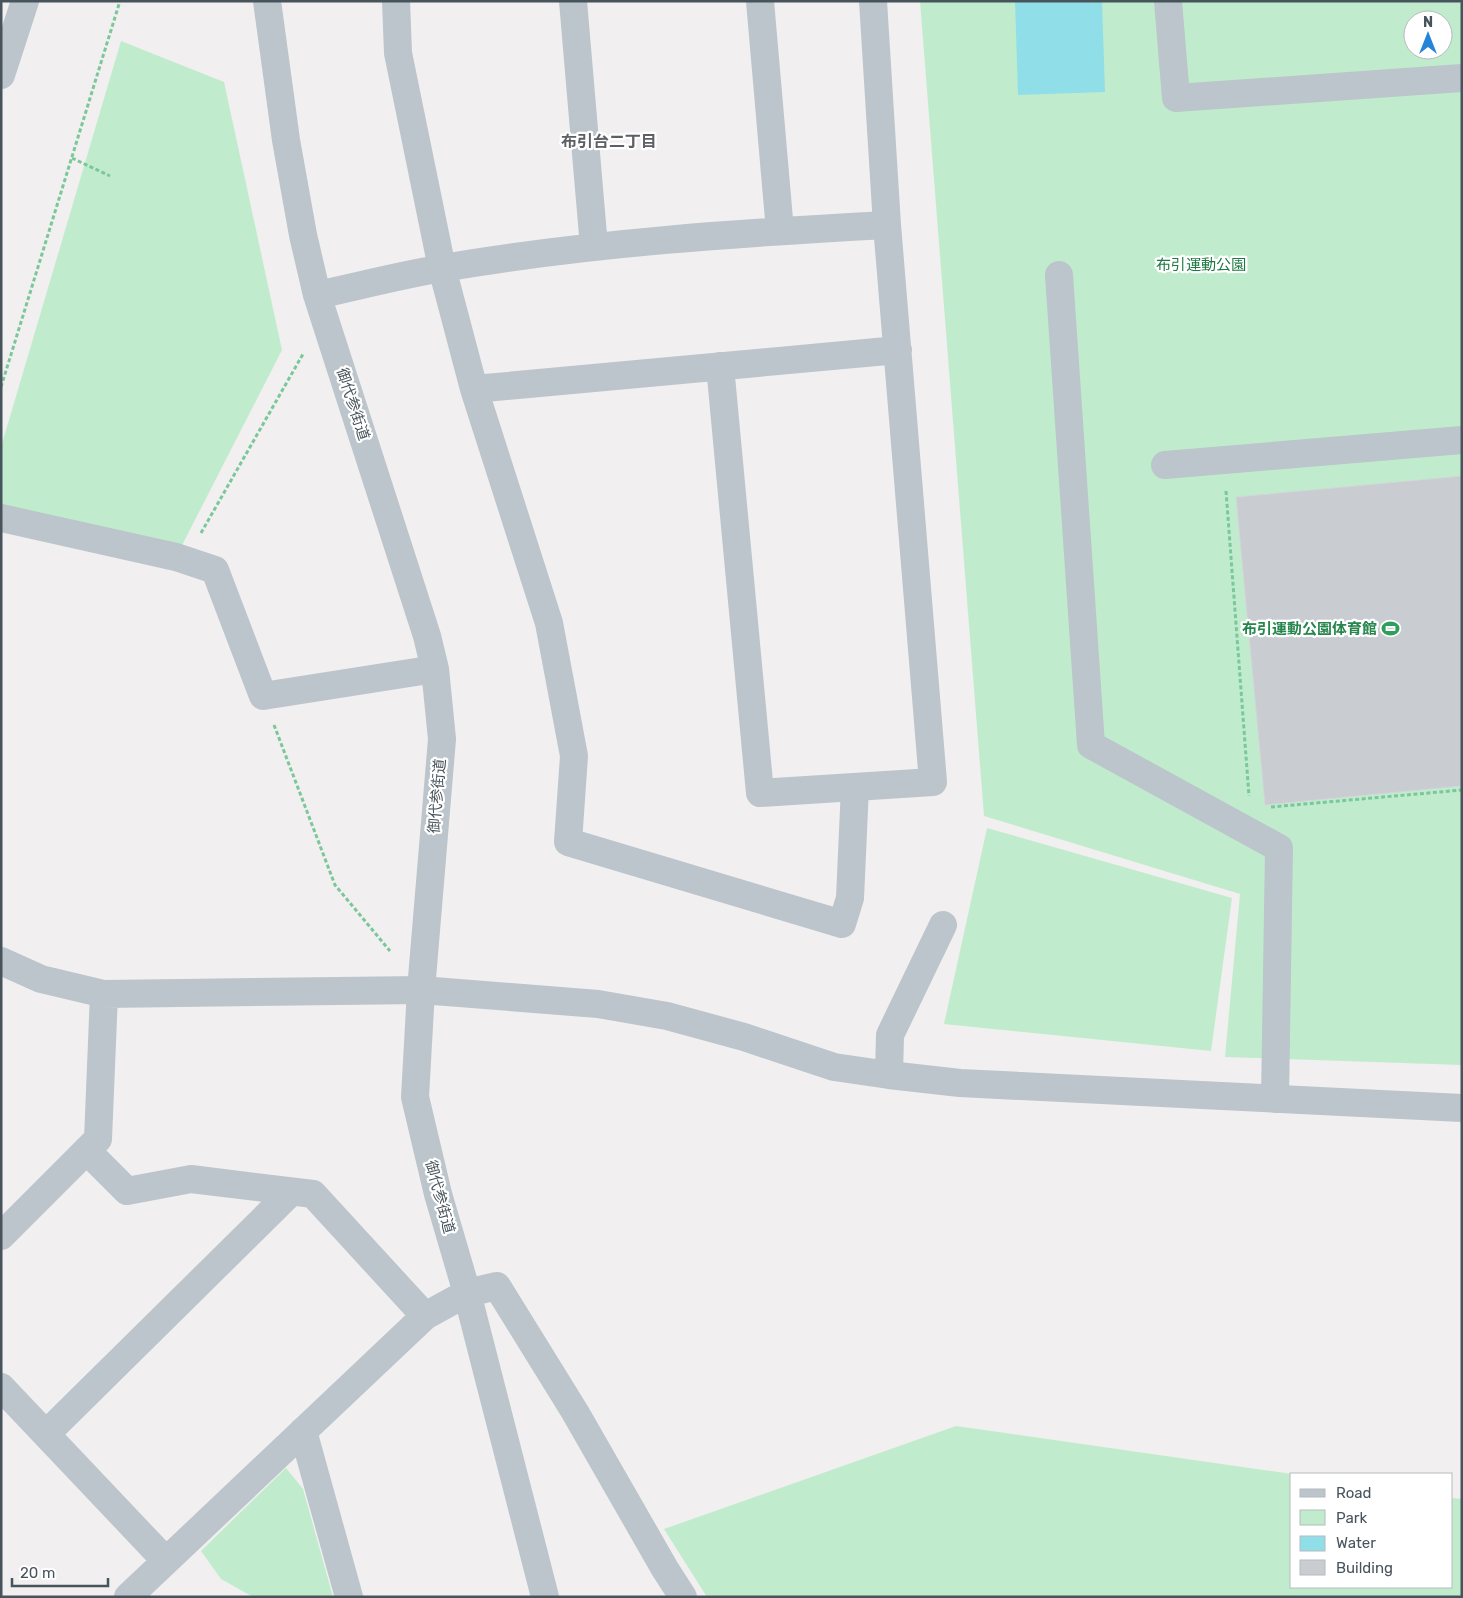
<svg xmlns="http://www.w3.org/2000/svg" width="1463" height="1598" font-family="Rubik,'Noto Sans JP',sans-serif">
<style>
.green{fill:#c0eccd;fill-rule:evenodd}
.water{fill:#90dee7}
.building{fill:#c9cdd1;stroke:#d3d6da}
.lines{fill:none;stroke-linecap:round;stroke-linejoin:round}
.path{stroke:#7ac89a;stroke-width:3;stroke-dasharray:4 2.5;stroke-linecap:butt}
.minor{stroke:#bbc5cb;stroke-width:28}
.labels{text-anchor:middle;stroke-width:4.5;stroke-linejoin:round;paint-order:stroke}
.park-label{font-size:15px;fill:#1d7941;stroke:#fff}
.street-label{font-size:15px;fill:#48545b;stroke:#fff}
.leisure-label{font-size:15px;font-weight:bold;fill:#27864d;stroke:#fff;text-anchor:end}
.neighbourhood-label{font-size:16px;font-weight:bold;fill:#5c6064;stroke:#fff}
</style>
<rect width="100%" height="100%" fill="#f1efef"/>
<path class="green" d="M 920,1 L 1462,1 L 1462,1065 L 1225,1057 L 1240,894 L 984,816 ZM 1413,20 L 1443,20 L 1443,50 L 1413,50 Z
M 121,41 L 224,82 L 282,350 L 176,557 L 1,518 L 1,447 Z
M 987,828 L 1232,898 L 1211,1051 L 944,1024 Z
M 956,1426 L 1292,1474 L 1292,1587 L 1452,1587 L 1452,1498 L 1462,1499 L 1462,1597 L 707,1597 L 664,1529 Z
M 286,1468 L 303,1489 L 333,1597 L 253,1597 L 221,1579 L 201,1551 Z"/>
<path class="water" d="M 1015,1 L 1102,1 L 1105,92 L 1018,95 Z"/>
<path class="building" d="M 1462,476 L 1462,786 L 1265,805 L 1236,497 Z"/>
<g class="lines">
<path class="path" d="M 72,158 L 110,176
M 1,387 L 120,1
M 1226,491 L 1249,796
M 201,533 L 303,354
M 274,725 L 335,885 L 390,951
M 1271,807 L 1462,790"/>
<path class="minor" d="M 267,1 L 286,140 L 303,235 L 317,295 L 427,636 L 435,669 L 442,739 L 421,990 L 415,1097 L 438,1194 L 467,1293 L 545,1597
M 396,1 L 398,53 L 442,268 L 474,389 L 549,623 L 574,756 L 568,842 L 842,924 L 850,898 L 855,787
M 573,1 L 594,247
M 760,1 L 780,231
M 1168,1 L 1176,98 L 1462,78
M 1,75 L 25,1
M 1059,275 L 1091,745 L 1279,848 L 1275,1099
M 317,295 C 359,286 401,275 443,268 C 589,243 738,233 887,225
M 720,366 L 760,793 L 933,782 L 887,225 L 873,1
M 474,389 L 898,350
M 1165,465 L 1462,440
M 1,518 L 176,557 L 215,570 L 263,696 L 435,669
M 1,961 L 41,979 L 104,994 L 421,990 L 598,1004 L 667,1016 L 744,1037 L 834,1067 L 889,1075 L 960,1083 L 1462,1108
M 889,1075 L 890,1035 L 943,925
M 87,1151 L 127,1191 L 191,1179 L 313,1194 L 425,1316
M 1,1236 L 98,1139 L 104,994
M 1,1387 L 166,1561
M 303,1431 L 349,1597
M 46,1434 L 291,1192
M 128,1597 L 425,1316 L 467,1293 L 497,1286 L 575,1412 L 665,1569 L 683,1597"/>
</g>
<defs>
<symbol id="stadium-bare" viewBox="-9 -9 18 18"><path d="M0-5a6.5 5 0 1 0 0 10a6.5 5 0 1 0 0-10ZM-3.5-1.8h7v3.6h-7Z" fill="#2e9e5b" stroke="#fff" stroke-width="2.5" paint-order="stroke"/></symbol>
</defs>
<g fill-rule="evenodd">
<use href="#stadium-bare" x="1378" y="616" width="25" height="25"/>
</g>
<g class="labels">
<g class="park-label">
<text x="1201" y="270">布引運動公園</text>
</g>
<g class="street-label">
<text transform="translate(353 404) rotate(72)" y="5">御代参街道</text>
<text transform="translate(437 796) rotate(-85)" y="5">御代参街道</text>
<text transform="translate(440 1197) rotate(75)" y="5">御代参街道</text>
</g>
<g class="leisure-label">
<text x="1377" y="634">布引運動公園体育館</text>
</g>
<g class="neighbourhood-label">
<text x="609" y="147">布引台二丁目</text>
</g>
</g>
<rect width="1463" height="1598" fill="none" stroke="#48545b" stroke-width="5"/>
<rect x="1290" y="1473" width="162" height="115" fill="#ffffff" stroke="#b6bbbd"/>
<rect x="1300" y="1489" width="25" height="8" fill="#bbc5cb" stroke="#b6bbbd"/>
<text x="1336" y="1498" font-size="15" fill="#48545b">Road</text>
<rect x="1300" y="1510" width="25" height="15" fill="#c0eccd" stroke="#b6bbbd"/>
<text x="1336" y="1523" font-size="15" fill="#48545b">Park</text>
<rect x="1300" y="1536" width="25" height="15" fill="#90dee7" stroke="#b6bbbd"/>
<text x="1336" y="1548" font-size="15" fill="#48545b">Water</text>
<rect x="1300" y="1560" width="25" height="15" fill="#c9cdd1" stroke="#b6bbbd"/>
<text x="1336" y="1573" font-size="15" fill="#48545b">Building</text>
<g transform="translate(1428 35)"><circle r="24" fill="#ffffff" stroke="#b6bbbd"/>
<path d="M0-4L9 19L0 12L-9 19Z" fill="#2485d7"/>
<text y="-8" font-size="14" font-weight="bold" text-anchor="middle" fill="#48545b">N</text>
</g>
<path d="M12 1578v8h96v-8" fill="none" stroke="#48545b" stroke-width="2.5"/>
<text x="20" y="1578" font-size="15" fill="#48545b" stroke="#ffffff" stroke-width="4" paint-order="stroke">20 m</text>
</svg>
